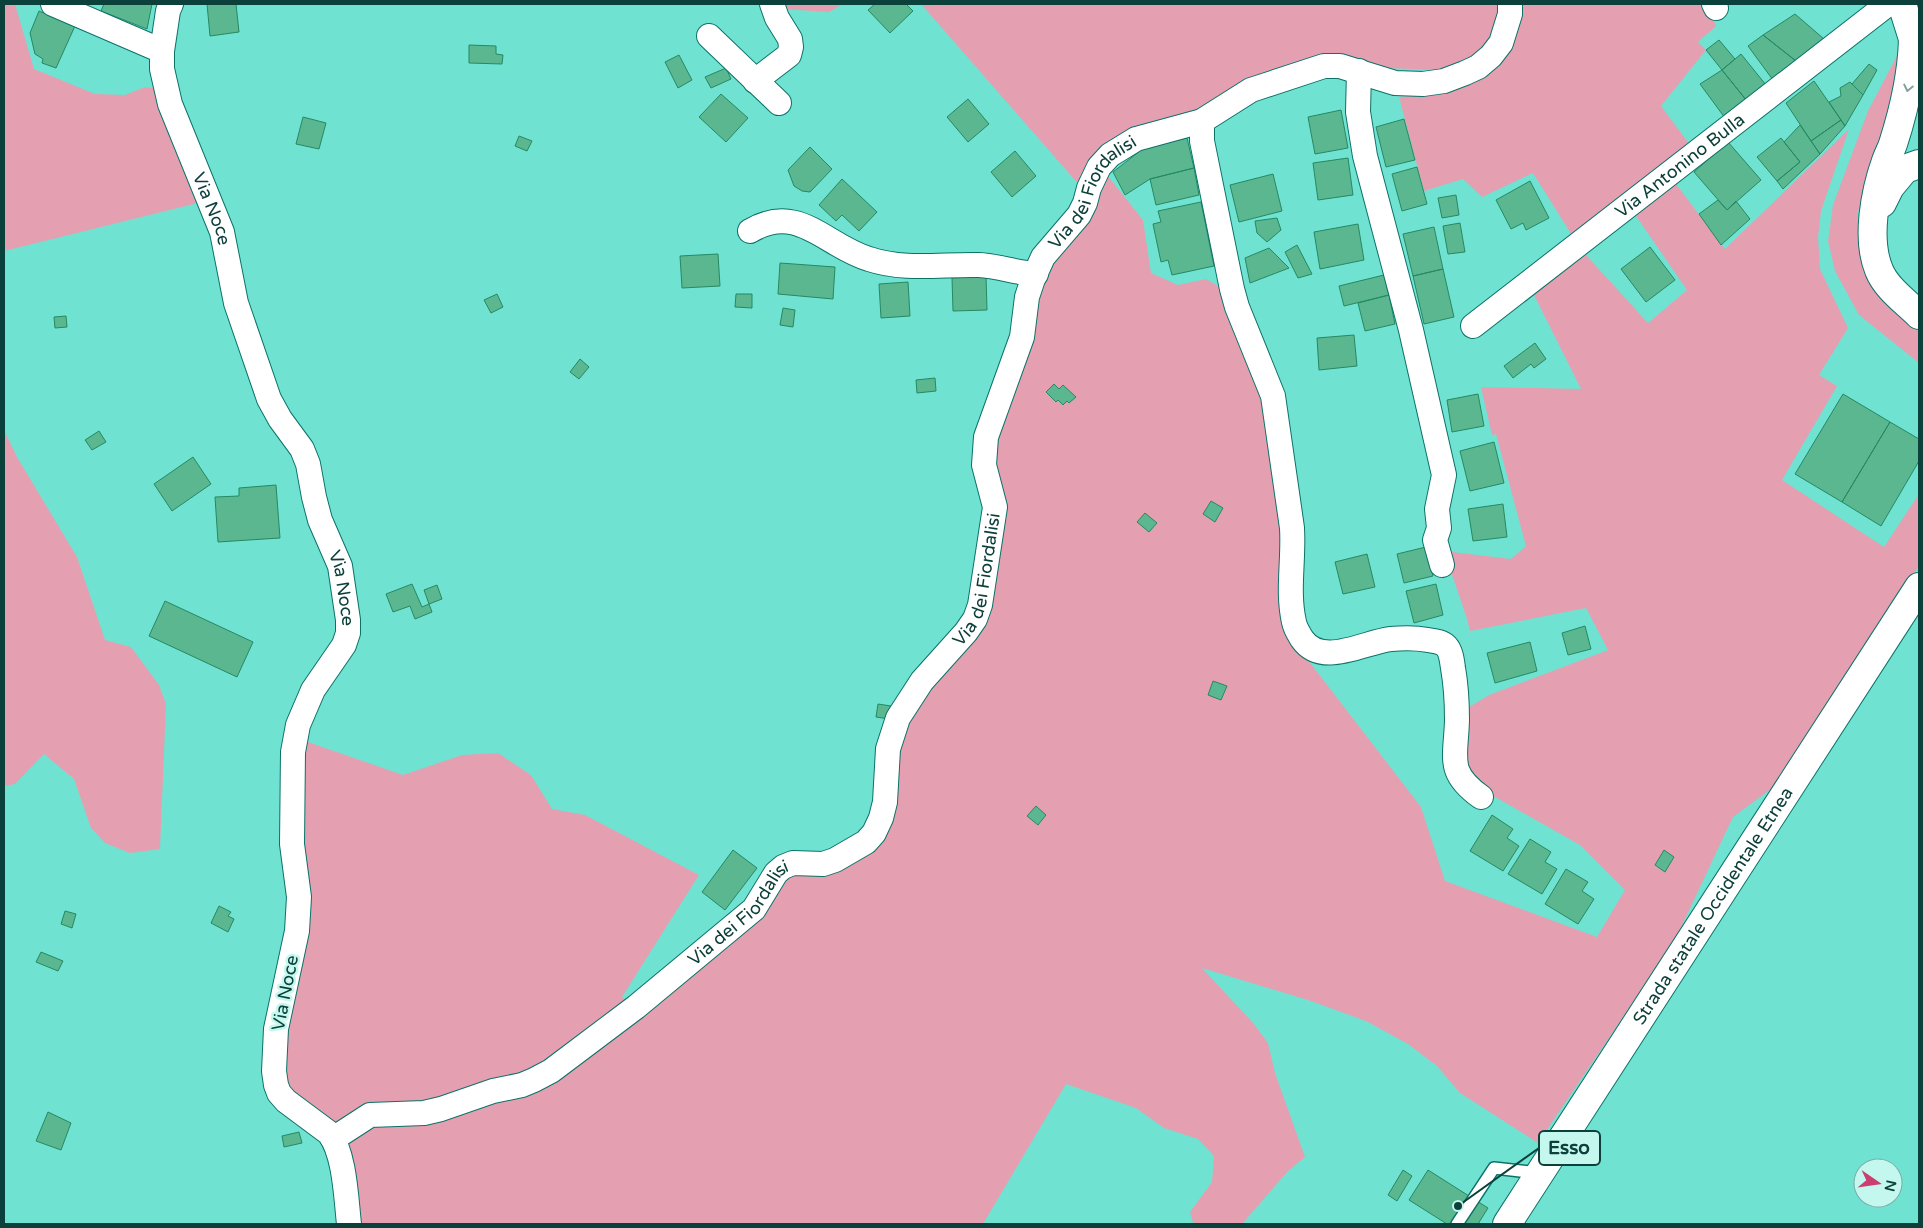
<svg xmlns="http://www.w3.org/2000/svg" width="1923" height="1228" font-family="'Varela Round',sans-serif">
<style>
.green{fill:#e4a0b1}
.building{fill:#5ab78f;stroke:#258963}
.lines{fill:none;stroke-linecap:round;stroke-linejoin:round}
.lane-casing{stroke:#0b7268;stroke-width:14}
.street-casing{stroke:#0b7268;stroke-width:26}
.secondary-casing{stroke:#0b7268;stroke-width:30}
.primary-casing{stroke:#0b7268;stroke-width:30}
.lane{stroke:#fff;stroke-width:11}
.street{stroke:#fff;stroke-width:24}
.secondary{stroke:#fff;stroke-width:28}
.primary{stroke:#fff;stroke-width:28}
.oneway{stroke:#86a09c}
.labels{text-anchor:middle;stroke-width:5;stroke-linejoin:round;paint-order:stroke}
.street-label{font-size:18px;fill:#0c403a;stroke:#c4f8ef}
.leader{fill:none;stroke:#0c403a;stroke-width:2}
.callout-dot{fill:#0c403a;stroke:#c4f8ef;stroke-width:2}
.callout{fill:#c4f8ef;stroke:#0c403a;stroke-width:2}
.callout-label{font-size:19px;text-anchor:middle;font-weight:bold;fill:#0c403a}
</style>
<rect width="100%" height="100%" fill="#6fe2d2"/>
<path class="green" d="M 4,4 L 15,4 L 34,69 L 95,94 L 125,95 L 145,87 L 153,88 L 202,202 L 4,251 Z
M 780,4 L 843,4 L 829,12 L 782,9 Z
M 921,4 L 1500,4 L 1498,27 L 1484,52 L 1442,70 L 1381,68 L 1247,81 L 1081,187 Z
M 1518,4 L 1707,4 L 1716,26 L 1698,42 L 1706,50 L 1661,106 L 1690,145 L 1573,237 L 1533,173 L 1482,197 L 1463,179 L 1424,191 L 1399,97 L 1443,93 L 1513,39 L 1519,28 Z
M 1899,52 L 1903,58 L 1888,121 L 1858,211 L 1858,232 L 1860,255 L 1865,271 L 1919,325 L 1919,363 L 1859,315 L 1835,271 L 1828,241 L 1833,205 L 1852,154 L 1868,111 Z
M 1849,129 L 1821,211 L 1818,237 L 1820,269 L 1848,328 L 1819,375 L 1837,386 L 1782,480 L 1884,547 L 1919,494 L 1919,566 L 1775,786 L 1733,817 L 1675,940 L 1538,1143 L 1460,1093 L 1437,1066 L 1408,1044 L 1366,1021 L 1308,1000 L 1202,968 L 1254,1024 L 1268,1043 L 1275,1073 L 1305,1157 L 1288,1171 L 1242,1224 L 1197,1224 L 1193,1222 L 1190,1212 L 1212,1182 L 1214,1156 L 1198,1139 L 1164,1128 L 1136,1108 L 1066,1084 L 983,1224 L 357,1224 L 346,1136 L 361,1128 L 523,1092 L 787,875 L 874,844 L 900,730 L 971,636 L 991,463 L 1045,275 L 1103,170 L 1143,220 L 1151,273 L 1178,285 L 1206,279 L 1223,289 L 1270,400 L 1291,638 L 1421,807 L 1445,881 L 1597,937 L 1625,890 L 1580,845 L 1481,789 L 1466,766 L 1466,709 L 1489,695 L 1608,650 L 1586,608 L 1470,631 L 1467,619 L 1444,551 L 1511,559 L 1526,546 L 1496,434 L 1492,435 L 1481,387 L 1581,389 L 1533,293 L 1586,255 L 1648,323 L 1687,290 L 1636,216 L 1673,180 L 1725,249 Z
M 4,430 L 17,457 L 77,557 L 105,640 L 131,647 L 159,685 L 166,704 L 160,849 L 130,853 L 105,843 L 91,828 L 74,779 L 44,754 L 15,784 L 4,786 Z
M 305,741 L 403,775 L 462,755 L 498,753 L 531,775 L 552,809 L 585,815 L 699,875 L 622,997 L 630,1003 L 530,1075 L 337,1125 L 290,1097 L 281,1079 Z"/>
<path class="building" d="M 104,4 L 152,4 L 147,29 L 101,11 Z
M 207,4 L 236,4 L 239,32 L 210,36 Z
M 875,4 L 906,4 L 913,11 L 890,33 L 868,10 Z
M 39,11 L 75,26 L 56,68 L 42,63 L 43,59 L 35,54 L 30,33 Z
M 1795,14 L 1824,39 L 1796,61 L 1763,35 Z
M 1763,35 L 1796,61 L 1773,80 L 1748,46 Z
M 1719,40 L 1735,59 L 1722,70 L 1706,50 Z
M 469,45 L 496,46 L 496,54 L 503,55 L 502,64 L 469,63 Z
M 1741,54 L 1766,85 L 1747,101 L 1722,70 Z
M 679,55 L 692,80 L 678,88 L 665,62 Z
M 1869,64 L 1877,70 L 1863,95 L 1852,84 Z
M 726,68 L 731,79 L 711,88 L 705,77 Z
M 1722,70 L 1747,101 L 1725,118 L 1700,84 Z
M 1814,81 L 1841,120 L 1811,141 L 1786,103 Z
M 1850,82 L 1863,95 L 1845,126 L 1829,102 L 1841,96 L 1840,88 Z
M 721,94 L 748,118 L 726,142 L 699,117 Z
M 968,99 L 989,124 L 968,142 L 947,117 Z
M 1341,110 L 1348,148 L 1315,154 L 1308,117 Z
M 303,117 L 326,123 L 319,149 L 296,144 Z
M 1404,119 L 1415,160 L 1386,167 L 1376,127 Z
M 1841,120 L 1845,126 L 1820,154 L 1811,141 Z
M 1800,125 L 1820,154 L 1783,189 L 1777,181 L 1800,162 L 1784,142 Z
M 519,136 L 532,141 L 527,151 L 515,146 Z
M 1187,138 L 1194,168 L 1150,179 L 1125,195 L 1113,172 L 1145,147 Z
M 1781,138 L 1800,162 L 1777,181 L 1757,157 Z
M 1728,142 L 1761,180 L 1727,210 L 1694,172 Z
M 810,147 L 832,169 L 810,192 L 802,191 L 794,186 L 788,170 Z
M 1015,151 L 1036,176 L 1012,197 L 991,172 Z
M 1348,158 L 1353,195 L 1318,200 L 1313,163 Z
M 1417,167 L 1427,204 L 1402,211 L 1392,174 Z
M 1194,168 L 1199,195 L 1156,205 L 1150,179 Z
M 1273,174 L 1282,211 L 1239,222 L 1230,185 Z
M 842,179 L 877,212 L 859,231 L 842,215 L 836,221 L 819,205 Z
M 1530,181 L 1549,218 L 1526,230 L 1523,223 L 1511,229 L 1496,200 Z
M 1456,195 L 1459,215 L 1442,218 L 1438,198 Z
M 1718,200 L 1727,210 L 1736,201 L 1750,219 L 1721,245 L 1699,214 Z
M 1201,202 L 1214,266 L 1172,275 L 1168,260 L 1161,262 L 1153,224 L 1161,222 L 1158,211 Z
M 1277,218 L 1281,230 L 1267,242 L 1257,233 L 1255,221 Z
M 1460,223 L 1465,252 L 1448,254 L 1443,226 Z
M 1358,224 L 1364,260 L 1320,269 L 1314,232 Z
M 1434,227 L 1443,269 L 1413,276 L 1403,234 Z
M 1297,245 L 1312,274 L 1298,278 L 1285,252 Z
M 1650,247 L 1675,280 L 1646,302 L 1621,269 Z
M 1269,248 L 1289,268 L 1250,283 L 1245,258 Z
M 718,254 L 720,286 L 682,288 L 680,256 Z
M 780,263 L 835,267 L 833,299 L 778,294 Z
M 1443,269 L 1454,317 L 1424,324 L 1413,276 Z
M 1384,275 L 1389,295 L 1344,306 L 1339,286 Z
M 986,276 L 987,310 L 953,311 L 952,278 Z
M 908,282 L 910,316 L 881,318 L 879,284 Z
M 497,294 L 503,307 L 491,313 L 484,300 Z
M 736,294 L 752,294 L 752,308 L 735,307 Z
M 1389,295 L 1395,324 L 1365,331 L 1358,303 Z
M 783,308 L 795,310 L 793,327 L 780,325 Z
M 66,316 L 67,327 L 55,328 L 54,317 Z
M 1354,335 L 1357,366 L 1319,370 L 1317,338 Z
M 1535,343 L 1546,359 L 1534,368 L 1531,364 L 1513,378 L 1504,366 Z
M 580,359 L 589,367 L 579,379 L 570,372 Z
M 935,378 L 936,391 L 917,393 L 916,380 Z
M 1054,384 L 1059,389 L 1063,385 L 1076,397 L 1069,403 L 1067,401 L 1063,405 L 1058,400 L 1056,402 L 1046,392 Z
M 1478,394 L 1484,426 L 1452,432 L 1447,400 Z
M 1843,394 L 1890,422 L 1842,502 L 1795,474 Z
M 1890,422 L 1919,439 L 1919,461 L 1881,526 L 1842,502 Z
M 99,431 L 106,442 L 92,450 L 85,440 Z
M 1494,442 L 1504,483 L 1470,491 L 1460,451 Z
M 193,457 L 211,484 L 172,511 L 154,484 Z
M 276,485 L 280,538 L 218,542 L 215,497 L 239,496 L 239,488 Z
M 1211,501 L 1223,508 L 1215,522 L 1203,514 Z
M 1503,504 L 1507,537 L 1473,541 L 1468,509 Z
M 1145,513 L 1157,523 L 1149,532 L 1137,522 Z
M 1426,547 L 1433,576 L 1404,583 L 1397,554 Z
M 1367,554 L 1375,587 L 1343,594 L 1335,562 Z
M 412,584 L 422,607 L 429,604 L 432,612 L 415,619 L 410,606 L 393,612 L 386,594 Z
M 1436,584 L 1443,615 L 1414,623 L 1406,591 Z
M 437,585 L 442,599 L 429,604 L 424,590 Z
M 165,601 L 253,642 L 237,677 L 149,636 Z
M 1585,626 L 1591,649 L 1568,655 L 1562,633 Z
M 1530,642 L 1537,671 L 1495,683 L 1487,653 Z
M 1213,681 L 1227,686 L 1221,700 L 1208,695 Z
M 878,704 L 891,706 L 889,719 L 876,717 Z
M 1036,806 L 1046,815 L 1038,825 L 1027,816 Z
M 1492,815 L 1513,829 L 1507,838 L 1519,846 L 1503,871 L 1470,851 Z
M 1530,839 L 1551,852 L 1545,862 L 1557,869 L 1542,894 L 1508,874 Z
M 733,850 L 757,868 L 725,910 L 702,892 Z
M 1664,850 L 1674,857 L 1665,872 L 1655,865 Z
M 1566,869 L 1588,882 L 1582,891 L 1594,899 L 1578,924 L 1545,904 Z
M 219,906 L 231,912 L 228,916 L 234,919 L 228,932 L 211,923 Z
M 65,911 L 76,914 L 72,928 L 61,924 Z
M 41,952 L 63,961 L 58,971 L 36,962 Z
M 48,1112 L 71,1123 L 61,1150 L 36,1141 Z
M 299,1132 L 302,1143 L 284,1147 L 282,1136 Z
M 1403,1170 L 1412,1176 L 1397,1201 L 1388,1195 Z
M 1428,1170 L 1488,1208 L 1478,1224 L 1447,1224 L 1409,1200 Z"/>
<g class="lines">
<defs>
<path id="lane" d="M 1457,1224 L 1494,1168 L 1538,1173"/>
<g id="street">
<path d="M 53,4 L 162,51"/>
<path id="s1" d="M 171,4 L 168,11 L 162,51 L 162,69 L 170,104 L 222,232 L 236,303 L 269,399 L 280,419 L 302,449 L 308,464 L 314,497 L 320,520 L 340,566 L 348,620 L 348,633 L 344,645 L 313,690 L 298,725 L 293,752 L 292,844 L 299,897 L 297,931 L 276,1029 L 274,1071 L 276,1085 L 279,1093 L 286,1101 L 329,1133 C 345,1154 346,1198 349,1224"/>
<path d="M 1714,4 L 1716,8"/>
<path d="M 709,36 L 779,103"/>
<path d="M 1359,71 L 1358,112 L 1365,156 L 1411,330 L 1444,475 L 1437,509 L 1439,528 L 1435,540 L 1442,565"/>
<path d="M 755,81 L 789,55 L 791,47 L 790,39 L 777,18 L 772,4"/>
<path d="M 1202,121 L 1202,141 L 1232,289 L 1237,307 L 1273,396 L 1292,528 C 1294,560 1287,591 1294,622 C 1295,628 1299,634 1302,639 C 1322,668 1364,642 1391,639 C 1403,638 1417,638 1428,640 C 1434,641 1442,642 1446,646 C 1451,651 1452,661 1453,668 C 1456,685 1457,703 1457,720 C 1456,758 1446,772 1481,797"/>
<path d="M 750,231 C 799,202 825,246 869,259 C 905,271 942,264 979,265 C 999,266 1016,273 1036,274"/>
<path id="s2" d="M 1473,326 L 1888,4"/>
<path id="s3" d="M 333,1139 L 370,1115 L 424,1113 L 441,1109 L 493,1091 L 522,1085 L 534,1080 L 551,1071 L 636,1007 L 754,909 L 776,873 L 783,867 L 793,863 L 823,864 L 835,860 L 866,842 L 874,833 L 881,818 L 885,802 L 888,749 L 898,718 L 922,681 L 966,632 L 975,619 L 980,605 L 995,507 L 984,465 L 986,437 L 1022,337 L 1027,297 L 1033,279 L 1043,257 L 1079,215 L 1085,203 L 1089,188 L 1099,167 L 1110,155 L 1136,139 L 1202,121 L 1251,90 L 1324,66 L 1340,66 L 1395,83 L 1423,84 L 1444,81 L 1465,73 L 1478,67 L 1491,56 L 1501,43 L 1510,14 L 1510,4"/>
</g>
<path id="secondary" d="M 1902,4 L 1913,39 L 1919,50"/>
<g id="primary">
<path d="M 1913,39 C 1912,75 1904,110 1893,144 C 1891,150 1888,155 1886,161 C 1875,192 1866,239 1879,270 C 1886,288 1906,302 1919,315"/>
<path d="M 1882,203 L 1890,187 L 1905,169 L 1919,164"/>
<path id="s4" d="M 1507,1224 L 1919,587"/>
</g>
</defs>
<use href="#lane" class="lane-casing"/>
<use href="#street" class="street-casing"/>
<use href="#secondary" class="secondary-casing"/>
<use href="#primary" class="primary-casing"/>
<use href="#lane" class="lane"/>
<use href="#street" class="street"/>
<use href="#secondary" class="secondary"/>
<use href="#primary" class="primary"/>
</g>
<defs><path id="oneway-chevron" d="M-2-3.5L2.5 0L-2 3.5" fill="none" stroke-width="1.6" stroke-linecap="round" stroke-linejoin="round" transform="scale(1.25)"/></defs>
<use class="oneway" href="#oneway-chevron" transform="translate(1908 88) rotate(102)"/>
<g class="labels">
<g class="street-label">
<text dy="6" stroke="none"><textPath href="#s2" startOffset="262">Via Antonino Bulla</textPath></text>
<text dy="6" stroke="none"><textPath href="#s3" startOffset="1348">Via dei Fiordalisi</textPath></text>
<text dy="6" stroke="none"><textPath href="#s1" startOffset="215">Via Noce</textPath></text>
<text dy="6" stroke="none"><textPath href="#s3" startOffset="928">Via dei Fiordalisi</textPath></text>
<text dy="6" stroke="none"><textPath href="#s1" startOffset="620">Via Noce</textPath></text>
<text dy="6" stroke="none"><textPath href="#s4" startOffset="379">Strada statale Occidentale Etnea</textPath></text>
<text dy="6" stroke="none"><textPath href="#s3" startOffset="479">Via dei Fiordalisi</textPath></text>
<text transform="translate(285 993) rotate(-79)" y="6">Via Noce</text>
</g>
</g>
<path class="leader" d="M1458 1206L1539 1148"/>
<circle class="callout-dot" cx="1458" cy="1206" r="5"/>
<rect class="callout" x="1539" y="1131" width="61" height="34" rx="5"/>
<g class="callout-label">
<text x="1569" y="1154">Esso</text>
</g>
<rect width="1923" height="1228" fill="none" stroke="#0c403a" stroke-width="10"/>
<g transform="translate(1878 1183) rotate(103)"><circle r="24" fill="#c4f8ef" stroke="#7aaea7"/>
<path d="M0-4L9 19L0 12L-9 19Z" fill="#cb3f70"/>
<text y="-8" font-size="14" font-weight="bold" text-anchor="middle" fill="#0c403a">N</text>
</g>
</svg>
